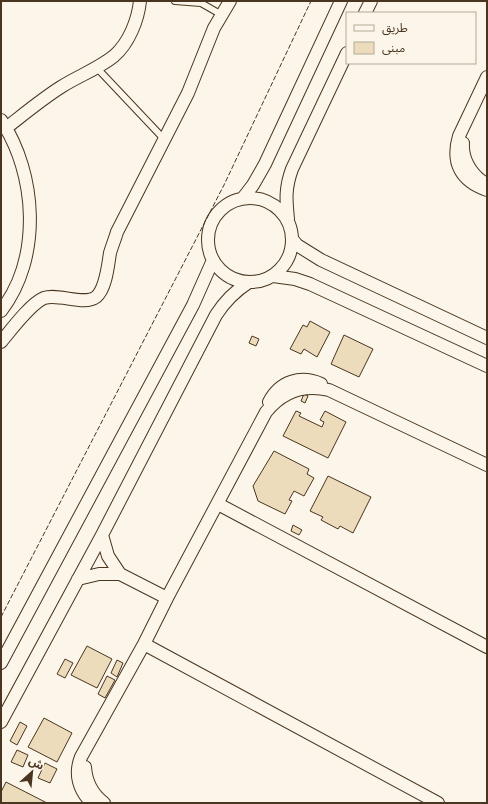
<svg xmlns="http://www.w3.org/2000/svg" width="488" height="804" font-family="Arial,'Noto Sans Arabic',sans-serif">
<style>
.building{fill:#ecdcbc;stroke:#4a3520}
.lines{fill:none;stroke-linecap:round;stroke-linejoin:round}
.service-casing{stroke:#4a3520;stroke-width:8}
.minor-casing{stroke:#4a3520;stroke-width:14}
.service{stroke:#fbf6e9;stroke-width:6}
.minor{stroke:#fbf6e9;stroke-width:12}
.fence{stroke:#4a3520;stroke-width:1;stroke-dasharray:5 2;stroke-linecap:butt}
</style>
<rect width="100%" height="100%" fill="#fbf6e9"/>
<path class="building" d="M 310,321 L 330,332 L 317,357 L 304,349 L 301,354 L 290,349 L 303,325 L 307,327 Z
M 344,335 L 373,349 L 359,377 L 331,364 Z
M 252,336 L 259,339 L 256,346 L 249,343 Z
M 304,394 L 308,396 L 305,403 L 301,401 Z
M 296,411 L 301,413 L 299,416 L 322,427 L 324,422 L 320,420 L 325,411 L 346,422 L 328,458 L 283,436 Z
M 274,451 L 309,469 L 307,474 L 314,478 L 304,496 L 294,491 L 289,500 L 292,501 L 285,514 L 258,501 L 253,486 Z
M 328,476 L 371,497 L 353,533 L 340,526 L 338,529 L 321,520 L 323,517 L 310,511 Z
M 293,525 L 302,530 L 299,535 L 291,531 Z
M 87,646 L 112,659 L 97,688 L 71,675 Z
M 65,659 L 73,663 L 65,678 L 57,674 Z
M 117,660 L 123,663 L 117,677 L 111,673 Z
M 107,676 L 115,680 L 105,698 L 98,694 Z
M 44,718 L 72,733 L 57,762 L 28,747 Z
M 20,722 L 27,726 L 17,745 L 10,741 Z
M 17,750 L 28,755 L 23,767 L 11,762 Z
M 45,763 L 57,769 L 50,783 L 38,778 Z
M 6,782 L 47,803 L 1,803 L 1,792 Z"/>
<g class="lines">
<defs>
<path id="service" d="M 175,1 L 201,3 L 222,15
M 96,67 L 164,139"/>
<path id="minor" d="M 365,13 L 371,1
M 487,77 L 459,136 C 451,163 461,181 487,190
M 1,120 C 37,174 42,258 1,311
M 6,128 C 24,114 42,99 61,87 C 78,76 98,69 114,56 C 129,43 138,20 140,1
M 463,143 C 462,158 470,173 483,182
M208 240a42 42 0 1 1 84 0a42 42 0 1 1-84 0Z
M 243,198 L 253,185 L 265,164 L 341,1
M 288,219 C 286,200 285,188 292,169 L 347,53
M 293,240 L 297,245 L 321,260 L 487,338
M 273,276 L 295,279 L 310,284 L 487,366
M 1,342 C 11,330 30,304 44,298 C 59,293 84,306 96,297 C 106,289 108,265 110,253 C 112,246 115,239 117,232 L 188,93 L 214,28 L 230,1
M 269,402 C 280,381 301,375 321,384
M 218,504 L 487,647
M 102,535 L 108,556 L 120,574
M 78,579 L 99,574 L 120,574 L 167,598
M 144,644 L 438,803
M 1,663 L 193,305 L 213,260
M 1,722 L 102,535 L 216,315 C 225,301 235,291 249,282
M 85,767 C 86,782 92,794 104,803
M 92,803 C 79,791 74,774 81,757 L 144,644 L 167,598 L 266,412 C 282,392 304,384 329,390 L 487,465"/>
</defs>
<use href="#service" class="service-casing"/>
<use href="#minor" class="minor-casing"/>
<use href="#service" class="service"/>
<use href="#minor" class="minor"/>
<path class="fence" d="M 1,617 L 224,185 L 311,1"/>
</g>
<rect width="488" height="804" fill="none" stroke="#4a3520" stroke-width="4"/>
<rect x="346" y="12" width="130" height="52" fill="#fbf6e9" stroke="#b4a999"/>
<rect x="354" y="25" width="20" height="6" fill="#fbf6e9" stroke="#b4a999"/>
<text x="382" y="32" font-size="12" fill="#4a3520">طريق</text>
<rect x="354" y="42" width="20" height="12" fill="#ecdcbc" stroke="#b4a999"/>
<text x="382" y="52" font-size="12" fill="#4a3520">مبنى</text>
<g transform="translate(32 772) rotate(27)" stroke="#fbf6e9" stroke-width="3" paint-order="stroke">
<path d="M0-3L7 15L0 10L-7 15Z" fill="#4a3520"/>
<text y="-6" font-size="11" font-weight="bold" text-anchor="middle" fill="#4a3520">ش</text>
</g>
</svg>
